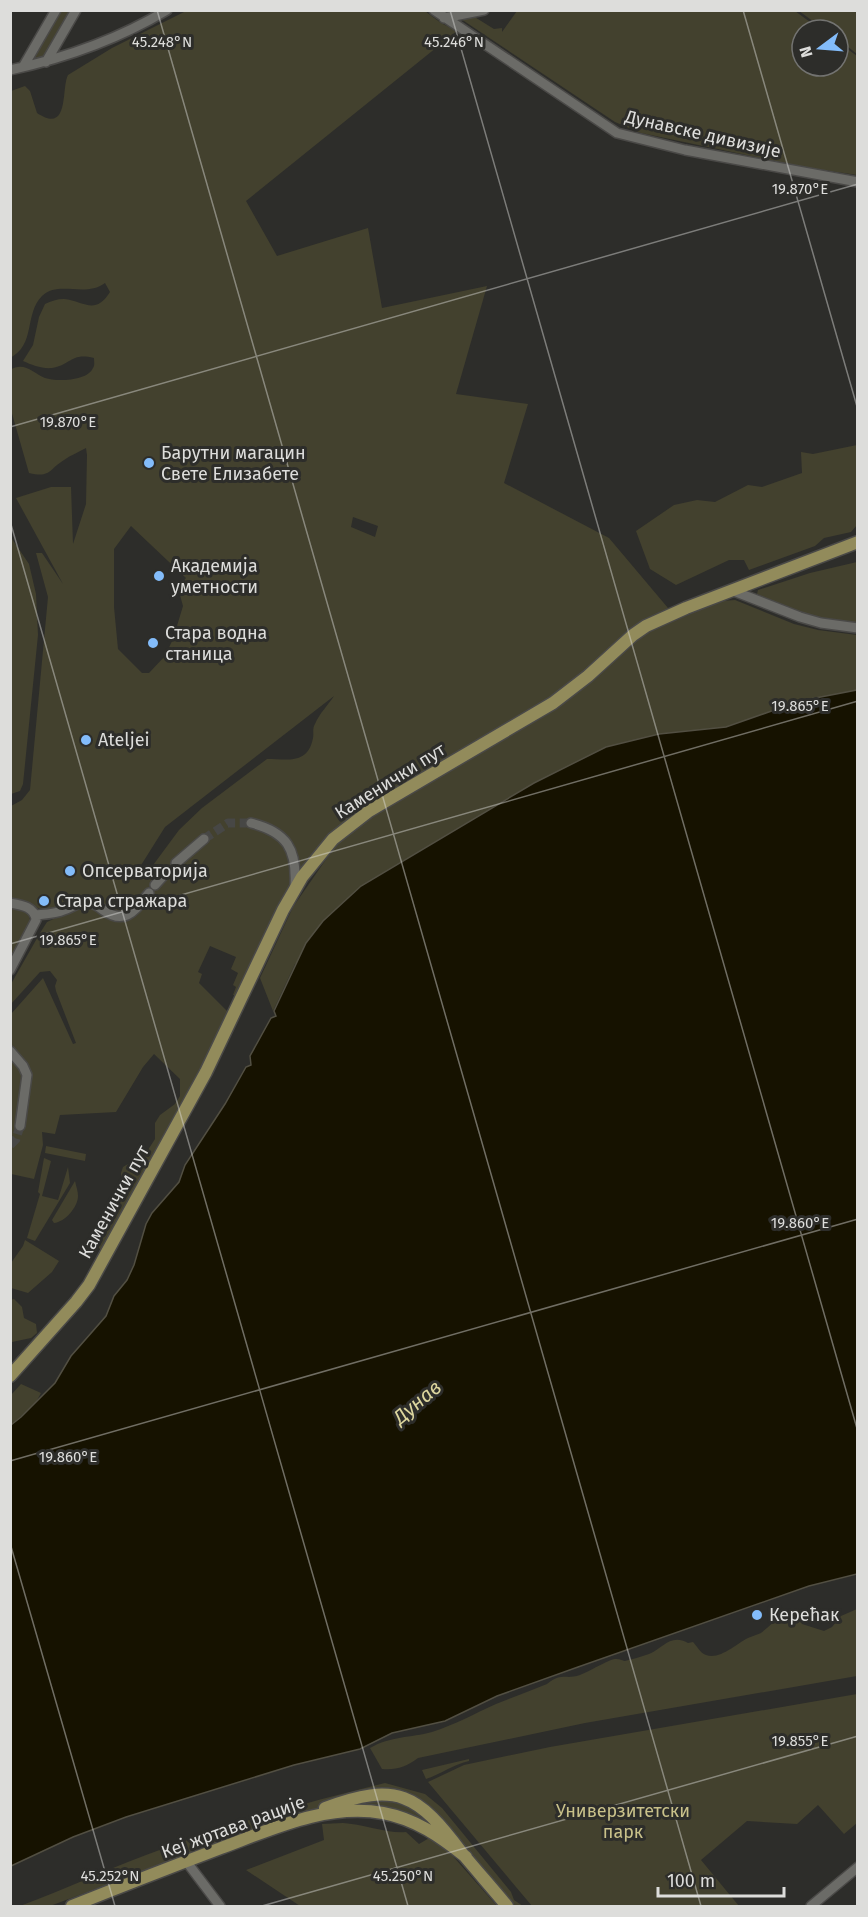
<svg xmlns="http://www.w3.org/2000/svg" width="868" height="1917" font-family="'Fira Sans',sans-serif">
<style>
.green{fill:#43412e;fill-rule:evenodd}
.water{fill:#161200;stroke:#524f42;stroke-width:1.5}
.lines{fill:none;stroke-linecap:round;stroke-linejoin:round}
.minor-tunnel{stroke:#474745;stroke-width:9;stroke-dasharray:9 4.5;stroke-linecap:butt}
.minor-casing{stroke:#4a4947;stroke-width:12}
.major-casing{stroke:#4a4947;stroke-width:15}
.minor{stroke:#6b6b67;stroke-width:9}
.major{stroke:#928b5b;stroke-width:12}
.ticks{fill:none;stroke:#dddddb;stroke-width:1.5;stroke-opacity:0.45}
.poi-dot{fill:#83bcfa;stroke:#2d2d2a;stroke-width:2}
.labels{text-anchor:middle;stroke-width:6;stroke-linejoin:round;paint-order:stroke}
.street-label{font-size:18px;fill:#dddddb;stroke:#2d2d2a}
.poi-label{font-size:18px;fill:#dddddb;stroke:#2d2d2a;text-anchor:start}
.park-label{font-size:18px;fill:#c9c18a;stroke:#2d2d2a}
.water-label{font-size:20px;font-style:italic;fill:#ddd69e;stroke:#2d2d2a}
.ticks-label{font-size:15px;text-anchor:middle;fill:#dddddb;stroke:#2d2d2a;stroke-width:6;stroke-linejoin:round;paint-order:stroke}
</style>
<rect width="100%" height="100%" fill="#2d2d2a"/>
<path class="green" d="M 57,11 L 74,11 L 48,57 L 28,62 Z
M 186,11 L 425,11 L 441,23 L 457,31 L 246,201 L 277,256 L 368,228 L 382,308 L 487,286 L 456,394 L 528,404 L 504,483 L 609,538 L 668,608 L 570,686 L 330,836 L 236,996 L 233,995 L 236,987 L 233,985 L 238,973 L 231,969 L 236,957 L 210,946 L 198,972 L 202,974 L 199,983 L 229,1013 L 220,1038 L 101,1250 L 98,1247 L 114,1217 L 121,1188 L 121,1173 L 123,1167 L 146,1153 L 155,1139 L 155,1123 L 160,1115 L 175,1104 L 180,1096 L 180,1079 L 154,1054 L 143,1067 L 116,1112 L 60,1115 L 55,1134 L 42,1132 L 43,1145 L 34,1179 L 11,1174 L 11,1056 L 31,1077 L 11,1047 L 11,1014 L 43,978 L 73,1044 L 76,1043 L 56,991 L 55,986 L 57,980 L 50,971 L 40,972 L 11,1004 L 11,984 L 40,933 L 47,922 L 62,915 L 11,900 L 11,806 L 22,800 L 30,790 L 48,597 L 36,553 L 42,553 L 63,584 L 16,498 L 51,487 L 71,487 L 73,544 L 86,504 L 87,455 L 86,448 C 79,452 71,455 64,460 C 48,470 51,478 29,473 L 11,410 L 10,370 C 24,361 33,373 45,378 C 56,382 88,381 93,368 C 95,365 94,362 94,358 C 71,352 71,365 52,368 C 42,369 32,365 23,361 L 33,345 L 39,317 L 45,304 C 51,301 57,299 64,299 C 84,301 95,316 110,292 L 105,283 C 85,298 59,280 42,296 C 24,314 36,345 10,358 L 11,91 L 25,86 L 30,91 L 37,113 C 70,135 61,88 68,75 L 112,48 ZM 353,517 L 378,526 L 375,537 L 351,527 ZM 131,526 L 186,578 L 178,588 L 183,606 L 173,639 L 165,656 L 149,673 L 142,673 L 118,649 L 114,607 L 114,549 ZM 334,696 C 328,705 319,714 315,724 C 312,729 314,733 313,738 C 308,765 287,759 267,759 L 202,808 L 179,830 L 145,876 L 138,870 L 165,827 Z
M 517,11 L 795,11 L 821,30 L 802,30 L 802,66 L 838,66 L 838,42 L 857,56 L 857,175 L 804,167 L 641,133 L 615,122 L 461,19 L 473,16 L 494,29 L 502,28 L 502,32 Z
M 799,11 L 857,11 L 857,54 L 838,39 L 838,30 L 825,30 Z
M 857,445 L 857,525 L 851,532 L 824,538 L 815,546 L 749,570 L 744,560 L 729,560 L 676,585 L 650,569 L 636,531 L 674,505 L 697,500 L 715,502 L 748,485 L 762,487 L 802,473 L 801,452 L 813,454 Z
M 10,536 L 29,564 L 36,594 L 38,635 L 23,784 L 20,791 L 11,794 Z
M 857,562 L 857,623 L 818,617 L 793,610 L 757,594 L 758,590 L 810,573 Z
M 735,600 L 794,624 L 818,630 L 857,635 L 857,690 L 800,701 L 726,727 L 659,734 L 606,747 L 534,783 L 500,804 L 295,964 L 273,1011 L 260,978 L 293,907 L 338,842 L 374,815 L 548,714 L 592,681 L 636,640 L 651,630 L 722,601 Z
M 11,906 L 28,912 L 30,920 L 11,962 Z
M 46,1146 L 86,1154 L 85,1161 L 45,1153 Z
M 44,1158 L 51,1161 L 42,1196 L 58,1200 L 68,1167 L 70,1183 L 35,1241 L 27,1238 L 40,1194 L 38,1192 Z
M 75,1181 C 76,1186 78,1191 78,1196 C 78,1207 65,1222 54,1223 L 52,1220 Z
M 25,1240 L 59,1261 L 52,1272 L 28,1293 L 11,1288 L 11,1263 L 23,1246 Z
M 14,1299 L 22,1307 L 24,1318 L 36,1324 L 37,1333 L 31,1338 L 12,1342 L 10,1342 L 10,1300 Z
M 21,1384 L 41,1393 L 35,1404 L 11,1425 L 11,1395 Z
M 857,1609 L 857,1676 L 585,1723 L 418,1758 C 406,1767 397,1770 382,1769 L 370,1748 C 391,1736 410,1738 432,1732 C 454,1725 474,1714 496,1704 C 513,1697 530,1691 547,1684 C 562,1672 566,1680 580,1675 C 588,1672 608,1660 615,1659 C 620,1659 621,1660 625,1661 C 632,1659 641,1657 649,1654 C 663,1648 671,1633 688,1643 L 693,1642 C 697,1646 700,1653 706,1655 C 720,1660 736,1644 748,1638 C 752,1636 757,1635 761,1633 C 774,1623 778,1614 798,1616 L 802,1624 L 824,1631 L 832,1627 L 841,1616 Z
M 857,1694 L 857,1823 L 844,1834 L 818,1805 L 797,1824 L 747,1821 L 701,1860 L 739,1906 L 532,1906 L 428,1782 L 464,1765 L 550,1747 Z
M 469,1759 L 469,1761 C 454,1764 441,1774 426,1779 L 422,1770 Z
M 385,1783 L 425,1794 L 442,1808 L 511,1892 L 514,1900 L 523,1906 L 507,1906 L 408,1799 L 332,1804 L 165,1863 L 50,1906 L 20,1906 C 69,1888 116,1865 165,1848 C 237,1822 311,1801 385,1783 Z
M 378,1800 C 404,1803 417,1809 437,1827 L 351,1805 Z
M 343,1823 C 362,1824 389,1834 406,1832 L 419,1844 L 431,1837 L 451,1854 L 497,1906 L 300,1906 L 246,1870 L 324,1840 L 322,1824 Z"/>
<path class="water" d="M 857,690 L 857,1574 L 809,1586 L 578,1667 L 497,1696 L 445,1721 L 392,1733 L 360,1749 L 294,1765 L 126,1817 L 73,1837 L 11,1866 L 11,1425 L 21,1417 L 55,1383 L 71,1356 L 106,1316 L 114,1296 L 127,1280 L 134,1265 L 146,1224 L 152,1213 L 179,1182 L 185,1165 L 225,1104 L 246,1067 L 251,1065 L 250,1056 L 271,1018 L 276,1016 L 274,1011 L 306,943 L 323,921 L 361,886 L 534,783 L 606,747 L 659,734 L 726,727 L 800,701 Z"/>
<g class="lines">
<path class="minor-tunnel" d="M 204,839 L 228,823 L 251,823
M 10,1145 L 16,1139 L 20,1126"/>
<defs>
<path id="minor" d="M 434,10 L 617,133 L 685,150 L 858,182
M 444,18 L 484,10
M 46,62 L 76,10
M 23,67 L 56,10
M 10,70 C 65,58 119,39 167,10
M 731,590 L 800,617 L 821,623 L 858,628
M 251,823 C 287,832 297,849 295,886
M 176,863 L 204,839
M 155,885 L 165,874
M 10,903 C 22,905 35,907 36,920 L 10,970
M 35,915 C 45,914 55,914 64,910 C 71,908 78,902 86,902 C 93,902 98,906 103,910 C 126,926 135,910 149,893
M 10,1051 L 23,1066 L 27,1075 L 20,1126
M 186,1861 L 220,1906
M 811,1906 L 858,1867"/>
<path id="major" d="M 10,1376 L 76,1302 L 89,1285 L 206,1072 L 283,910 L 302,877 L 333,839 L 369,811 L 553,703 L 588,676 L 633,635 L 646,626 L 686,608 L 858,542
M 325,1808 C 397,1781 418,1794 462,1853 C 477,1871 492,1888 507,1906
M 72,1906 C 122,1886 171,1867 221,1848 C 272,1829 327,1803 383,1813 C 416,1819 441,1837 466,1857"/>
</defs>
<use href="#minor" class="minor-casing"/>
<use href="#major" class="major-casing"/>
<use href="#minor" class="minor"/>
<use href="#major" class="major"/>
</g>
<path class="ticks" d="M 157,10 L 701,1906M 450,10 L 858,1432M 743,10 L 858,410M 10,427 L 858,184M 10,521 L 408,1906M 10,944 L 858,701M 10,1461 L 858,1219M 10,1543 L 115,1906M 262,1906 L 858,1736"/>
<g class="poi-dot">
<circle cx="149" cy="463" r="6"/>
<circle cx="159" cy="576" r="6"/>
<circle cx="153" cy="643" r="6"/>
<circle cx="86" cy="740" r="6"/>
<circle cx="70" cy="871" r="6"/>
<circle cx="44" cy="901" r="6"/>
<circle cx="757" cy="1615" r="6"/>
</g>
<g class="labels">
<g class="street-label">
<text transform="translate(703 134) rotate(13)" y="6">Дунавске дивизије</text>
<text transform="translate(390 781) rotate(-32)" y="6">Каменички пут</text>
<text transform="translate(114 1202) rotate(-61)" y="6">Каменички пут</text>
<text transform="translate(233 1827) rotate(-20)" y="6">Кеј жртава рације</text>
</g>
<g class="poi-label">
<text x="161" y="459">Барутни магацин<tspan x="161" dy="21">Свете Елизабете</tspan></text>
<text x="171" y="572">Академија<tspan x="171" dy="21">уметности</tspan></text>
<text x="165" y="639">Стара водна<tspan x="165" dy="21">станица</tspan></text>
<text x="98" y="746">Ateljei</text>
<text x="82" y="877">Опсерваторија</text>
<text x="56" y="907">Стара стражара</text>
<text x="769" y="1621">Керећак</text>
</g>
<g class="park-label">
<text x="623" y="1817">Универзитетски<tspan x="623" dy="21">парк</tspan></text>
</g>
<g class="water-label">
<text transform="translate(417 1402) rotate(-40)" y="7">Дунав</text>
</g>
</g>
<g class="ticks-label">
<text x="162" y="47">45.248°N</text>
<text x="454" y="47">45.246°N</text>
<text x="800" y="194">19.870°E</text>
<text x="68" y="427">19.870°E</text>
<text x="800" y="711">19.865°E</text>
<text x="68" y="945">19.865°E</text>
<text x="800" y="1228">19.860°E</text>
<text x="68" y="1462">19.860°E</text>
<text x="800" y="1746">19.855°E</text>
<text x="110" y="1881">45.252°N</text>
<text x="403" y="1881">45.250°N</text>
</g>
<rect width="868" height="1917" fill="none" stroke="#dddddb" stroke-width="24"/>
<g transform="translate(820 48) rotate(254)"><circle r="28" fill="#2d2d2a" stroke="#737371" stroke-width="1.5"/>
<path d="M0-4.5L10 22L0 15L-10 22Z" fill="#83bcfa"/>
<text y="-9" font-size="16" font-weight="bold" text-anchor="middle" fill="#dddddb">N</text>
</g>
<path d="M658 1887v9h126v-9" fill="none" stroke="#dddddb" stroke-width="3"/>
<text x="667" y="1887" font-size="18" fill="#dddddb" stroke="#2d2d2a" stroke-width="4.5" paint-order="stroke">100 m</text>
</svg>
